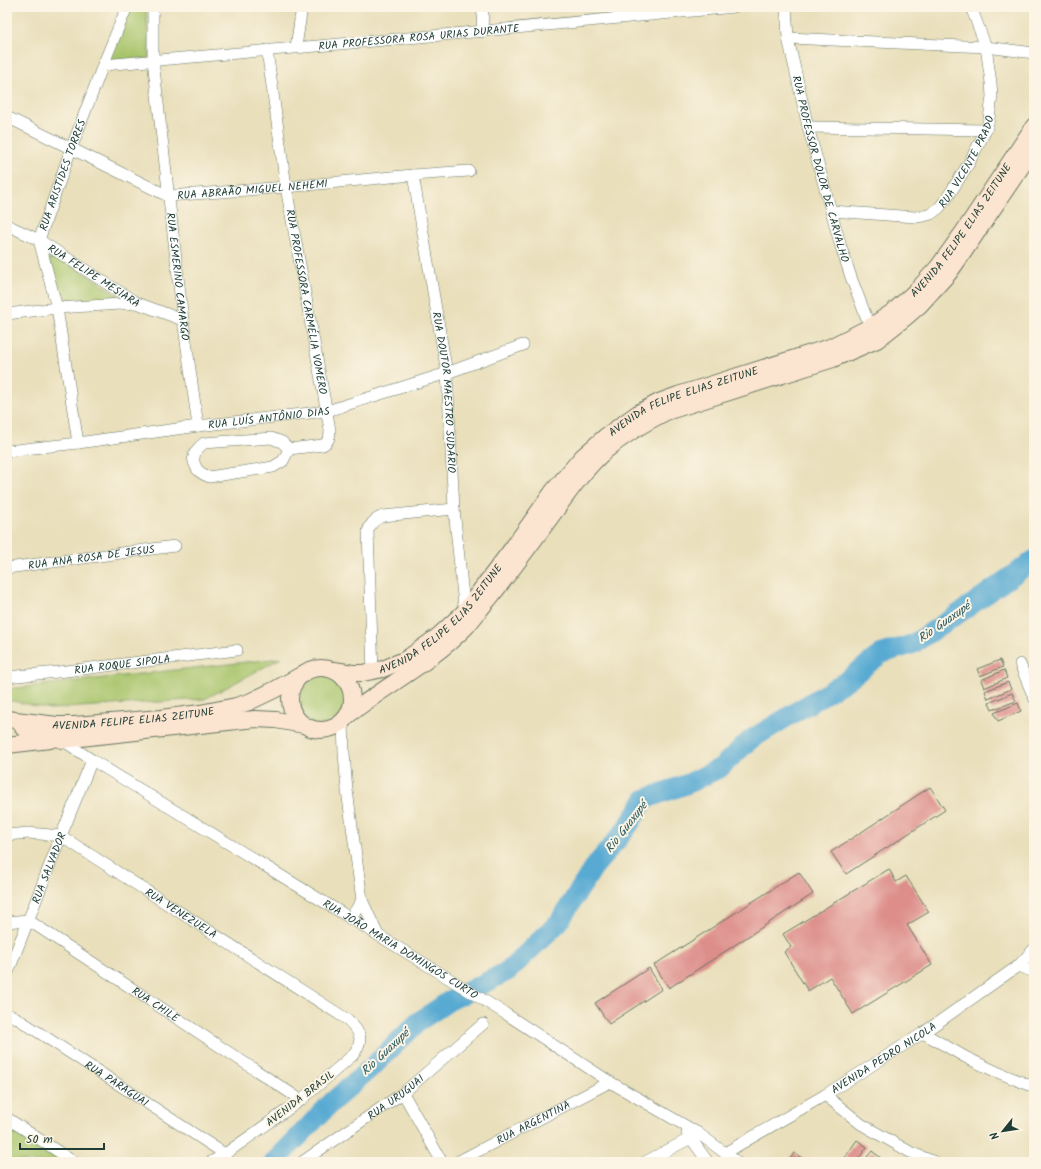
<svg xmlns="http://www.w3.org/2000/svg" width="1041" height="1169" font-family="Kalam,sans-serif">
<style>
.green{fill:#a7c46b;stroke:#638050}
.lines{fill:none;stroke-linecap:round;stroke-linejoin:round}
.river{stroke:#59aad3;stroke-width:20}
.building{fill:#dd8d8a}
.minor-casing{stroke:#667663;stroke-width:12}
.secondary-casing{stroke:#667663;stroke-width:18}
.minor{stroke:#fff;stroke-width:11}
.secondary{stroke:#fce5d0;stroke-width:16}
.labels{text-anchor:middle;stroke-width:4;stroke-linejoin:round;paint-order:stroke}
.street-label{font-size:11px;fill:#1f3d34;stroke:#fcf5e5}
.water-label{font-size:12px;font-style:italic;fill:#305e64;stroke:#fcf5e5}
</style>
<rect width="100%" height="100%" fill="#fcf5e5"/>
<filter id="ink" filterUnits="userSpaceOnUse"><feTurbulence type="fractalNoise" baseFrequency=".025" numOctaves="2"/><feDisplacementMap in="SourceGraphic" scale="8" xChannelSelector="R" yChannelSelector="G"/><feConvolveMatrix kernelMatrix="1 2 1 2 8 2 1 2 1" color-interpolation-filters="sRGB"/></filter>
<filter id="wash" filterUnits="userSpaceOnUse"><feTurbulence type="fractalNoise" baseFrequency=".012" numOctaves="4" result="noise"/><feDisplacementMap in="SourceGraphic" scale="16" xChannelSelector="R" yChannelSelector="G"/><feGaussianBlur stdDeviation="0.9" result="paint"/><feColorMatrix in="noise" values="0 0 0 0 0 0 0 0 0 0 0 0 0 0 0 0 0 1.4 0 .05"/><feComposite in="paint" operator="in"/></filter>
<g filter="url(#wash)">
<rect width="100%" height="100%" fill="#e9dfbb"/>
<path class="green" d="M 130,7 L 146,7 L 150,58 L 106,61 Z
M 45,248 L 125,299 L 62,304 Z
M 281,658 L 205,699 L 50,709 L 7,700 L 7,689 Z
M295 699a26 26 0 1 1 52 0a26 26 0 1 1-52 0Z
M 7,1128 L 65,1162 L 7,1162 Z"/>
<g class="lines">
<path class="river" d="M 274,1162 L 333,1101 L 373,1066 L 418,1022 L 449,1001 L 508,971 L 559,922 L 594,867 L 627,828 L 645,799 L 687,784 L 720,768 L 750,740 L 846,681 L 881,654 L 913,644 L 964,610 L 1034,560"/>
</g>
<g id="blocks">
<path class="building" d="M 1000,660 L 1003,667 L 980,676 L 977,669 Z
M 1004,670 L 1007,678 L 984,688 L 981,680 Z
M 1008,682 L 1011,689 L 988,699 L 985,691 Z
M 1012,693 L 1016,701 L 992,710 L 989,703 Z
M 1018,703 L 1021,711 L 998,721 L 994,713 Z
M 930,787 L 945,810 L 846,874 L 831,852 Z
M 889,869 L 896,882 L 906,876 L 929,912 L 907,925 L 932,965 L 853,1014 L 830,977 L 808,991 L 784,952 L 791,947 L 783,934 Z
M 799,872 L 813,894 L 669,988 L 654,965 Z
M 649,968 L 662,989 L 609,1024 L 595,1003 Z
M 857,1140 L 867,1147 L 856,1162 L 852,1162 L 845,1157 Z
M 872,1151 L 881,1158 L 878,1162 L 863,1162 Z
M 794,1153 L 808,1162 L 788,1162 Z"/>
</g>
</g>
<g filter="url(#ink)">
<use href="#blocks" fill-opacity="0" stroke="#667663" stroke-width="1"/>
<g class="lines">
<defs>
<g id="minor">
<path id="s1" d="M 153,7 L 153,60 L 183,320 L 198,426"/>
<path id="s2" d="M 786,7 L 788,38 L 808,127 L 841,247 L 852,280 L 872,332"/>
<path d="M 482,32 L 483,7"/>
<path d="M 788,38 L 986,47 L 1034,53"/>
<path d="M 296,47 L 302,7"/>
<path id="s3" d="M 267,50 L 286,187 L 330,430 C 330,437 329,441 323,445 L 289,449"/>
<path id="s4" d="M 103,65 L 442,35 L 734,7"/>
<path id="s5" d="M 7,117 L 168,196 L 286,187 L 413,175 L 469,171"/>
<path d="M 808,127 L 986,130"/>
<path id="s6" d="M 413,175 L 447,373 L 454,509 L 465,615"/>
<path id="s7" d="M 831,211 L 915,217 L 924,216 L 931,214 L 939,208 L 947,198 L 969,163 L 986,130 L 989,119 L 992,96 L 991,83 L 986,47 L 971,7"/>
<path id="s8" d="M 7,225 L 39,240 L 137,303 L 183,320"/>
<path d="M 7,314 L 57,308 L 137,303"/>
<path d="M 271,438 L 282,442 L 289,449 L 283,461 L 273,467 L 209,477 C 204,475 198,472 196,467 C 190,457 196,449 204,443 Z"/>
<path id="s9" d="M 78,443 L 57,308 L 39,240 L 71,149 L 103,65 L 127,7"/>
<path id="s10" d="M 7,451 L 78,443 L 198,426 L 327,411 L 447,373 L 523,345"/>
<path id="s11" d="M 7,568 L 175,546"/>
<path d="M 1020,664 L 1034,698"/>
<path d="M 373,672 L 368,531 C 370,523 375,519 383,516 L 454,509"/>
<path id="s12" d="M 7,677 L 58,672 L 237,650"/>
<path d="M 343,721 L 344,753 L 347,790 L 362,900 L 378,935"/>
<path id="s13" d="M 62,740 L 92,760 L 440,973 L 506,1014 L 610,1082 L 698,1133 L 737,1162"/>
<path id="s14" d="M 7,835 L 29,833 L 61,836 L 348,1020 C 360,1032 365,1039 353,1055 L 301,1100 L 225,1154 L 211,1162"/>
<path d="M 350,919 L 362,900"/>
<path id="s15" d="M 7,922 L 28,920 L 301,1100"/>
<path d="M 1018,966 L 1034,972"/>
<path id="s16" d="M 7,975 L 61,836 L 92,760"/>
<path id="s17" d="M 7,1014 L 15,1017 L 225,1154"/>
<path d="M 923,1033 L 967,1058 L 997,1072 L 1034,1087"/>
<path d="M 403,1093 L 442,1162"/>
<path d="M 825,1095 L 861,1124 L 910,1152 L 935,1162"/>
<path d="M 7,1118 L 74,1162"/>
<path d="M 687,1133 L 708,1162"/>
<path id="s18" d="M 725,1153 L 825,1095 L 923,1033 L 1018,966 L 1034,949"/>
<path id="s19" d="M 302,1162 L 403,1093 L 483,1024"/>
<path id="s20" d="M 457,1162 L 610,1082"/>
<path d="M 645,1162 L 691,1138 L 698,1133"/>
</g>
<g id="secondary">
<circle cx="321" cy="699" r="31"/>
<path id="s21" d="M 334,670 L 353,673 L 363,673 L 383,669 L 406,659 L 437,637 L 464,612 L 514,546 L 554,490 L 582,457 L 606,436 L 638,413 L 659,402 L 678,395 L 830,347 L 870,327 L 894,311 L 918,289 L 938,267 L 964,231 L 1034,126"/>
<path d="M 347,716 C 386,685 431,663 466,627 C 474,618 481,608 489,599 C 511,571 532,543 553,514 C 569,492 585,469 605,451 C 623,436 644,423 666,412 L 833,359 L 877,340 L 905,318 L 920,305 L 949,273 L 961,256 L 1034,148"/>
<path id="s22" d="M 7,719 L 57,725 L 74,725 L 161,718 L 200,713 L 236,706 L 249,702 L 274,690 L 301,675"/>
<path d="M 23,728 L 62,740 L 255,719 L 276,720 L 304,725"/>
<path d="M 7,745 L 50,740"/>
</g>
</defs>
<use href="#minor" class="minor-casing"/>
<use href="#secondary" class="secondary-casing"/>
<use href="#minor" class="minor"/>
<use href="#secondary" class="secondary"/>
</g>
</g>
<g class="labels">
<g class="street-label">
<text dy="4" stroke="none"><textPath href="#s4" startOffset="317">RUA PROFESSORA ROSA URIAS DURANTE</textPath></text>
<text dy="4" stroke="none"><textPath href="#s7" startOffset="165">RUA VICENTE PRADO</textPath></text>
<text dy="4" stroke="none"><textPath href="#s2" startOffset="166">RUA PROFESSOR DOLOR DE CARVALHO</textPath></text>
<text dy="4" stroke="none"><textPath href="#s9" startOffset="276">RUA ARISTIDES TORRES</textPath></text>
<text dy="4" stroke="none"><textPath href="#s5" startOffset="264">RUA ABRAÃO MIGUEL NEHEMI</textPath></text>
<text dy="4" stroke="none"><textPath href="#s21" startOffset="798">AVENIDA FELIPE ELIAS ZEITUNE</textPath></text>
<text dy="4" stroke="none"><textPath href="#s8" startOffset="101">RUA FELIPE MESIARA</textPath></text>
<text dy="4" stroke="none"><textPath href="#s1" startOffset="271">RUA ESMERINO CAMARGO</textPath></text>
<text dy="4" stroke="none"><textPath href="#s3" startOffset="255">RUA PROFESSORA CARMÉLIA VOMERO</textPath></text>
<text dy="4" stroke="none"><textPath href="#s6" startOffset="220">RUA DOUTOR MAESTRO SUDÁRIO</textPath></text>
<text dy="4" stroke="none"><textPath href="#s21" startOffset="462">AVENIDA FELIPE ELIAS ZEITUNE</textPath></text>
<text dy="4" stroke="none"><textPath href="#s10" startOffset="264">RUA LUÍS ANTÔNIO DIAS</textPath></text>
<text dy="4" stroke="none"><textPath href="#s11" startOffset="85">RUA ANA ROSA DE JESUS</textPath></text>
<text dy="4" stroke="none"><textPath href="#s21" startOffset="127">AVENIDA FELIPE ELIAS ZEITUNE</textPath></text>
<text dy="4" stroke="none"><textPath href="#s12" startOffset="116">RUA ROQUE SIPOLA</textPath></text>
<text dy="4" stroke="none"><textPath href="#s22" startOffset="127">AVENIDA FELIPE ELIAS ZEITUNE</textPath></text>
<text dy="4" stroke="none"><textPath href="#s16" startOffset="115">RUA SALVADOR</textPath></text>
<text dy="4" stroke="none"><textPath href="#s14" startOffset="197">RUA VENEZUELA</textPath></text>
<text dy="4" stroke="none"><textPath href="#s13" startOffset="398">RUA JOÃO MARIA DOMINGOS CURTO</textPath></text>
<text dy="4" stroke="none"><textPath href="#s15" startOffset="174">RUA CHILE</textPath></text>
<text dy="4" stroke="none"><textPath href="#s18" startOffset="185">AVENIDA PEDRO NICOLA</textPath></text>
<text dy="4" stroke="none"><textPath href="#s17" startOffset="130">RUA PARAGUAI</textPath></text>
<text dy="4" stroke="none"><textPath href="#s19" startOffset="114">RUA URUGUAI</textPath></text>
<text transform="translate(300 1098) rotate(-38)" y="4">AVENIDA BRASIL</text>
<text dy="4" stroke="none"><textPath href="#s20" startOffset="86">RUA ARGENTINA</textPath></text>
</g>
<g class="water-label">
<text transform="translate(944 622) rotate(-35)" y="4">Rio Guaxupé</text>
<text transform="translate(626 827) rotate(-52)" y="4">Rio Guaxupé</text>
<text transform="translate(385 1052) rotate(-43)" y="4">Rio Guaxupé</text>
</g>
</g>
<rect width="1041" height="1169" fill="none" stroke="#fcf5e5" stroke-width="24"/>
<g transform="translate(1003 1131) rotate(240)" stroke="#fcf5e5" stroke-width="3" paint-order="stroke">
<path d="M0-3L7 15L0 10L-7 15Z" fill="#1f3d34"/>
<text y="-6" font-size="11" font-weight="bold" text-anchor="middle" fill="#1f3d34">N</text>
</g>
<path d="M20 1143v6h84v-6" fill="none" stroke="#1f3d34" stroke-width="2"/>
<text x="26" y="1143" font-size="12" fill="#1f3d34" stroke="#fcf5e5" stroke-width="3" paint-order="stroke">50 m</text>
</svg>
